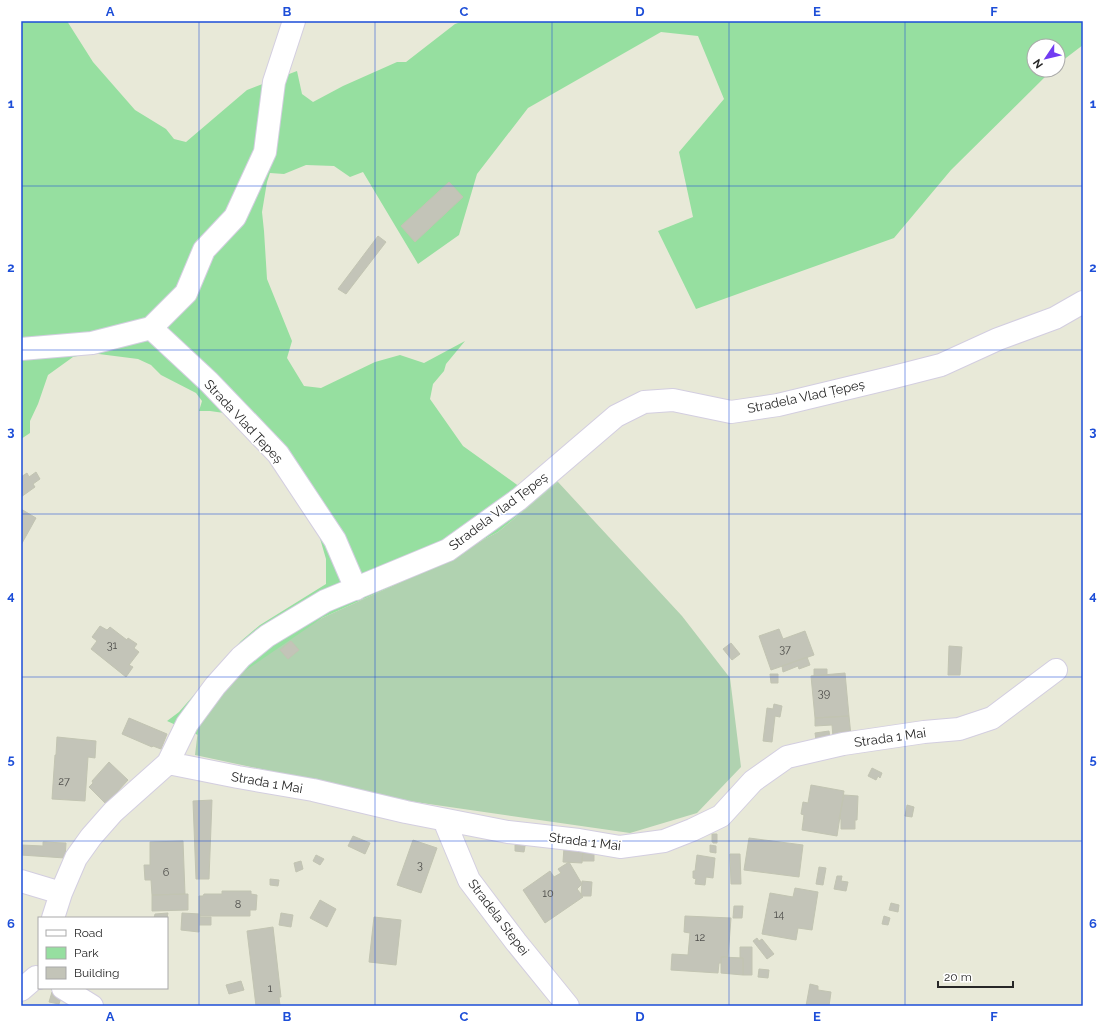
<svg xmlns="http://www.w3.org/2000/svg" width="1104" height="1027" font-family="Raleway,sans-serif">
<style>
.green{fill:#96dfa0}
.cemetery{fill:#b0d2b0}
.building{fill:#c3c4b8;stroke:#c2c4b2}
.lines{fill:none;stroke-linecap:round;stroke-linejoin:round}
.minor-casing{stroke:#d3cee0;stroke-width:24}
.minor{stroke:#fff;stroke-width:22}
.grid{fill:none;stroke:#1d4ed8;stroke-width:1;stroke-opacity:0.55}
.labels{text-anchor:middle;stroke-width:3.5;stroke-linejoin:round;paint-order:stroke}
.number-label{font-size:11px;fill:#4e4e4b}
.street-label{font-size:13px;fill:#272727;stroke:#fff}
.neatline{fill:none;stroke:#1d4ed8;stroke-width:1.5}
.grid-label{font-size:13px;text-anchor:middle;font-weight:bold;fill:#1d4ed8}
</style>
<rect width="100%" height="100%" fill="#e8e9d8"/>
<path class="green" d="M 21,21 L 67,21 L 93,62 L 135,110 L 166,129 L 174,139 L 186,142 L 247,90 L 297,71 L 302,94 L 313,102 L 343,86 L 397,62 L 406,62 L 455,24 L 464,21 L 1083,21 L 1083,45 L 1058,64 L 1058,46 L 1034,46 L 1034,70 L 1052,70 L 951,170 L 894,238 L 696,309 L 658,231 L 693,217 L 679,152 L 724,99 L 698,36 L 661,32 L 528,108 L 477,174 L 459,235 L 418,264 L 363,172 L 350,177 L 334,166 L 306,165 L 284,174 L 270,173 L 267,182 L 262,212 L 264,231 L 267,279 L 292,341 L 287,358 L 304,386 L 321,388 L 375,362 L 400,355 L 424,363 L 465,341 L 446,364 L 444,371 L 433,384 L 430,399 L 463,446 L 520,487 L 543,467 L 558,482 L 498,532 L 412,577 L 322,618 L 199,721 L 198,735 L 167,721 L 179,712 L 241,641 L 260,625 L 326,584 L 326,559 L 319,535 L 281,473 L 224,413 L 210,411 L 199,411 L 202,401 L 196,393 L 161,375 L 151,365 L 138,359 L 91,353 L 73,357 L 48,375 L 38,404 L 30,421 L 30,433 L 21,439 Z"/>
<path class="cemetery" d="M 558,482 L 682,616 L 730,678 L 741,767 L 697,813 L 630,833 L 415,802 L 195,755 L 199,721 L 236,677 L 322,618 L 412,577 L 498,532 Z"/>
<path class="building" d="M 449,182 L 463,197 L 415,242 L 401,226 Z
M 378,236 L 386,242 L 346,294 L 338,289 Z
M 36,472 L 40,479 L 33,484 L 35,487 L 21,497 L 21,477 L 27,473 L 29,477 Z
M 21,509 L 36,518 L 21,545 Z
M 100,626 L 107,630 L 110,627 L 127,640 L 128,638 L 137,644 L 134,648 L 139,652 L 129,665 L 133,667 L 126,677 L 91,649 L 97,641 L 92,637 Z
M 779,629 L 783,639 L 805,631 L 814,655 L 771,670 L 759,636 Z
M 291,641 L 299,650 L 288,659 L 280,650 Z
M 731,643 L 740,654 L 732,660 L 723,649 Z
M 949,646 L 962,647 L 960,675 L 948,675 Z
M 807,657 L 810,665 L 799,669 L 798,666 L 783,672 L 782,666 Z
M 814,669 L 827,669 L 827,675 L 814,676 Z
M 845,673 L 849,716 L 815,718 L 811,676 Z
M 770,674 L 778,674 L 778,683 L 771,683 Z
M 774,704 L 782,706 L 780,717 L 775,716 L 772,742 L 763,741 L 767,708 L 773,709 Z
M 849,716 L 851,736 L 833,737 L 832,725 L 815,726 L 815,718 Z
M 129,718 L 167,734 L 161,749 L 153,746 L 152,747 L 122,734 Z
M 829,731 L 830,738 L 816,740 L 815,733 Z
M 57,737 L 96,741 L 95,758 L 88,757 L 85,801 L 52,799 L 55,755 L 56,755 Z
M 109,762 L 128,780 L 106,804 L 89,787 L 93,783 L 92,781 Z
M 872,768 L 882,773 L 880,778 L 878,776 L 876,780 L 868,776 Z
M 811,785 L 844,791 L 837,836 L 802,830 L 804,815 L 801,814 L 803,802 L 808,803 Z
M 844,795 L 858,796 L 857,820 L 855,820 L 855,829 L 841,829 L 841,819 L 839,819 Z
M 212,800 L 209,879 L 196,879 L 193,801 Z
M 907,805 L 914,807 L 912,817 L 905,816 Z
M 712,834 L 717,834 L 717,843 L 713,843 L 713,842 L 712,842 Z
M 353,836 L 370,843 L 365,854 L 348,846 Z
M 749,838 L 803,845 L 799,877 L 744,870 Z
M 413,840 L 437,848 L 421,893 L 397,885 Z
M 183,841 L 185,894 L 152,895 L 151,880 L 145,880 L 144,865 L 150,865 L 150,842 Z
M 43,842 L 66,843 L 65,858 L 21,855 L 21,845 L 43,846 Z
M 515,845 L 525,846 L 524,852 L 515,851 Z
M 710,845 L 716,846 L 716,853 L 710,852 Z
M 564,847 L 583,849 L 582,863 L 563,862 Z
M 583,850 L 594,851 L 594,861 L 582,861 Z
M 730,854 L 740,854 L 741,884 L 731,884 Z
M 316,855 L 324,859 L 320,865 L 313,861 Z
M 697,855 L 715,858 L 713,878 L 706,877 L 705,885 L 695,884 L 696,879 L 693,878 L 693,871 L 695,871 Z
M 301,861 L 303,869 L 296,872 L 294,863 Z
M 569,862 L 582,884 L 577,889 L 581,894 L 581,896 L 583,897 L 545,923 L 523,890 L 550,871 L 554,877 L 561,873 L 558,869 Z
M 819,867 L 826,868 L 823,885 L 816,884 Z
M 837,876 L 842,876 L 841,881 L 848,882 L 846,891 L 834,889 Z
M 270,879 L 279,880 L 278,886 L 270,885 Z
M 582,881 L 592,882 L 591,896 L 581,896 Z
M 795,888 L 818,892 L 812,930 L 798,928 L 796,940 L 762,934 L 770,893 L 793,897 Z
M 222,891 L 251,891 L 251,894 L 257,895 L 256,910 L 250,910 L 250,916 L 200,916 L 200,914 L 199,915 L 199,896 L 203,896 L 204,894 L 222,894 Z
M 188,894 L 188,910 L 152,911 L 152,895 Z
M 320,900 L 336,909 L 327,927 L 310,918 Z
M 891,903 L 899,905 L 898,912 L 889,910 Z
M 734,906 L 743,906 L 742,918 L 733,918 Z
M 168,913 L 167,918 L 154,918 L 155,914 Z
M 182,913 L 200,914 L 200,917 L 211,917 L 211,925 L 199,925 L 199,932 L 181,930 Z
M 281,913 L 293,915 L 291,927 L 279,925 Z
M 685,916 L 731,918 L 728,957 L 721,957 L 721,963 L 719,963 L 718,973 L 671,970 L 672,954 L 688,955 L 690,933 L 684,932 Z
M 884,916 L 890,918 L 888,925 L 882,924 Z
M 374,917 L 401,920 L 396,965 L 369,962 Z
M 273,927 L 281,997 L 279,997 L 280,1006 L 256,1006 L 247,931 Z
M 757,938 L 759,941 L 762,939 L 774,954 L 767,959 L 753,941 Z
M 740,947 L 752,947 L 752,975 L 743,975 L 743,958 L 740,958 Z
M 721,957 L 743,958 L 743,975 L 721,973 Z
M 759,969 L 769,970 L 768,978 L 758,977 Z
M 241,981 L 244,990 L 229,994 L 226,985 Z
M 810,984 L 818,986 L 818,990 L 831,992 L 829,1006 L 806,1006 Z
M 52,992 L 62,995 L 59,1004 L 49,1002 Z"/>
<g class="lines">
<defs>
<path id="minor" d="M 151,328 L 209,382 L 278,454 L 335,540 L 356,589
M 21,349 L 92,343 L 151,328 L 186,293 L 204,250 L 235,217 L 265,152 L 274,82 L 294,21
M 168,763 L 238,777 L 313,790 L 406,812 L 508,832 L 579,840 L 620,847 L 664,841 L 692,830 L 721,816 L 753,781 L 787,757 L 843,744 L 924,732 L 959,729 L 992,718 L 1056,670
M 444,820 L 469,880 L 516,942 L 568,1006
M 21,881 L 61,893
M 53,918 L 61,893 L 76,858 L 91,837 L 113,812 L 168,763 L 187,724 L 215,686 L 241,657 L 267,636 L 325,601 L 448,550 L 519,499 L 616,416 L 644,402 L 673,400 L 731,412 L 778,405 L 890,378 L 941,365 L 998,339 L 1055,318 L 1083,302
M 63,988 L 92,1006
M 21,990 L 36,977 L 39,978"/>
</defs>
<use href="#minor" class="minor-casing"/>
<use href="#minor" class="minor"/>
</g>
<path class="grid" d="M 199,21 L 199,1006M 375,21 L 375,1006M 552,21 L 552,1006M 729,21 L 729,1006M 905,21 L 905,1006M 21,186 L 1083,186M 21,350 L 1083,350M 21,514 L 1083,514M 21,677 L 1083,677M 21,841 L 1083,841"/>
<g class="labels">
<g class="number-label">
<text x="112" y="649">31</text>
<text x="785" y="653">37</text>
<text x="824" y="697">39</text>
<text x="64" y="785">27</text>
<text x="420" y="869">3</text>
<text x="166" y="876">6</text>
<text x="548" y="897">10</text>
<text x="238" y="908">8</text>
<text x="779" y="918">14</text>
<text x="700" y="941">12</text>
<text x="270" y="992">1</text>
</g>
<g class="street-label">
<text transform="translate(806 396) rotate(-12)" y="5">Stradela Vlad Țepeș</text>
<text transform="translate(244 421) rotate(47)" y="5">Strada Vlad Țepeș</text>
<text transform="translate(498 511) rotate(-37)" y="5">Stradela Vlad Țepeș</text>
<text transform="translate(890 737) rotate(-8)" y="5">Strada 1 Mai</text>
<text transform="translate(267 782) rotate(10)" y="5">Strada 1 Mai</text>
<text transform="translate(585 841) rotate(7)" y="5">Strada 1 Mai</text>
<text transform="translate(499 917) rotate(53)" y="5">Stradela Stepei</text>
</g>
</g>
<rect width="1104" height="1027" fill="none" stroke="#ffffff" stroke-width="44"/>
<rect x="38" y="917" width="130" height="72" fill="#ffffff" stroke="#a9a9a9"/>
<rect x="46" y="930" width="20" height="6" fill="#ffffff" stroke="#a9a9a9"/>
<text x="74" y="937" font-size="12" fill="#272727">Road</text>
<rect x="46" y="947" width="20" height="12" fill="#96dfa0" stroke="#a9a9a9"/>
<text x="74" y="957" font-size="12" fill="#272727">Park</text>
<rect x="46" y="967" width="20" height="12" fill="#c3c4b8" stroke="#a9a9a9"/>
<text x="74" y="977" font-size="12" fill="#272727">Building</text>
<g transform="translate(1046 58) rotate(235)"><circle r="19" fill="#ffffff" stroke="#a9a9a9"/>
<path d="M0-3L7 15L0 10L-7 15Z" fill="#713cf2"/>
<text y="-6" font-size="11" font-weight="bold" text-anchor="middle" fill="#272727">N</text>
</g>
<path d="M938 981v6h75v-6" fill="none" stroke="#272727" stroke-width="2"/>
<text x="944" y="981" font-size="12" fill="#272727" stroke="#ffffff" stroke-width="3" paint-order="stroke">20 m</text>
<rect x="22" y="22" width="1060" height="983" class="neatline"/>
<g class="grid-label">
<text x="110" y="16">A</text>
<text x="287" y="16">B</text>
<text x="464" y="16">C</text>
<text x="640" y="16">D</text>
<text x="817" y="16">E</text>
<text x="994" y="16">F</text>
<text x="11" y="108">1</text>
<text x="1093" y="108">1</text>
<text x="11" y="272">2</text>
<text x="1093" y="272">2</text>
<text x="11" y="436">3</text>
<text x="1093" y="436">3</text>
<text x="11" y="600">4</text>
<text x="1093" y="600">4</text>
<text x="11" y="764">5</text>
<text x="1093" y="764">5</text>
<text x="11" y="928">6</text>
<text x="1093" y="928">6</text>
<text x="110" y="1021">A</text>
<text x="287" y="1021">B</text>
<text x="464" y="1021">C</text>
<text x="640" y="1021">D</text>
<text x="817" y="1021">E</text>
<text x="994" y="1021">F</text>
</g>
</svg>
